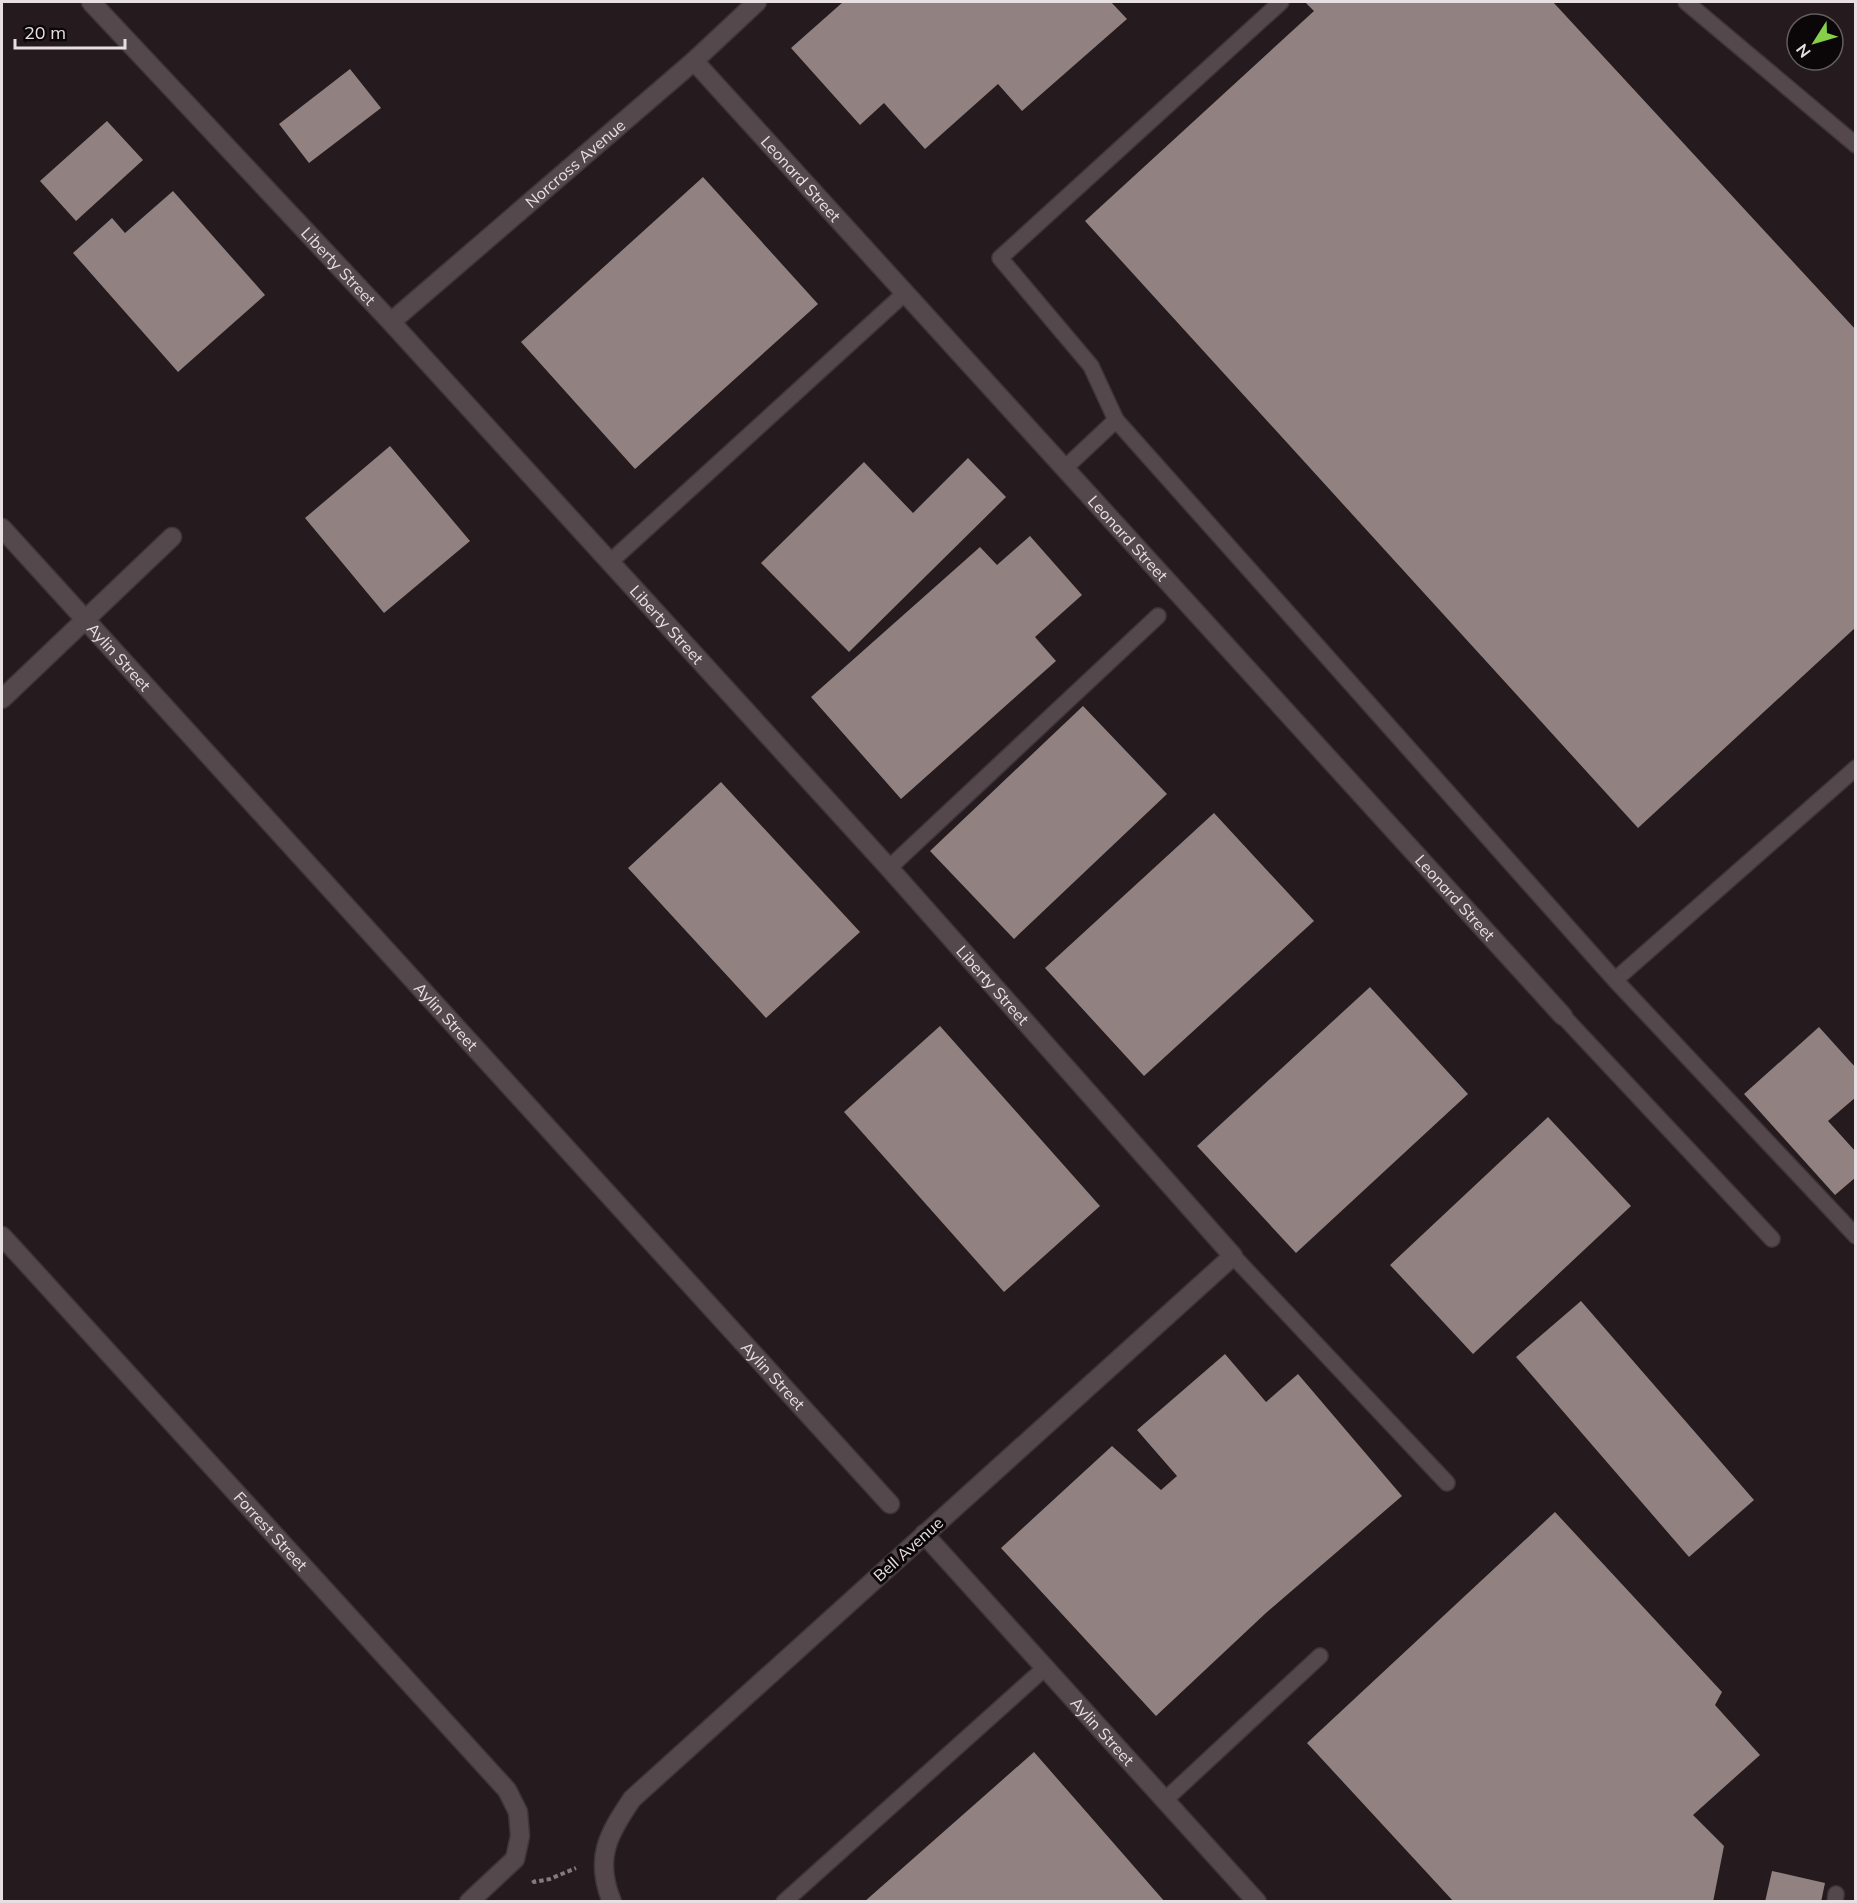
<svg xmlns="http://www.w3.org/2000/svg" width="1857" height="1903" font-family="Mulish,sans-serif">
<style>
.building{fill:#918281}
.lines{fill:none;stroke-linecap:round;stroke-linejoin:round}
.service-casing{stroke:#3e3538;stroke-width:18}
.minor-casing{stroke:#3e3538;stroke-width:21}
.path{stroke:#837a7d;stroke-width:4;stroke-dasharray:4.5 3;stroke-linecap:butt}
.service{stroke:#55484d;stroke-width:15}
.minor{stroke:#55484d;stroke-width:18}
.labels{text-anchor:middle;stroke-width:6;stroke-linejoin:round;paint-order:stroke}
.street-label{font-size:16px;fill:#e7dfe2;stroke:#0b0608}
</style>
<rect width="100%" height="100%" fill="#251a1e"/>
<path class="building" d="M 843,2 L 1111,2 L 1127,19 L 1022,111 L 998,84 L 925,149 L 884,103 L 860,125 L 791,48 Z
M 1305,2 L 1553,2 L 1856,330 L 1856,627 L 1638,828 L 1085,221 L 1314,11 Z
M 350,69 L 381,108 L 309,163 L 279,124 Z
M 107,121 L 143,160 L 76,221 L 40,181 Z
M 703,177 L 818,304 L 635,469 L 521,342 Z
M 173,191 L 265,295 L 178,372 L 73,253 L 112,218 L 125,233 Z
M 390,446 L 470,541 L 384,613 L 305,518 Z
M 968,458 L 1006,497 L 849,652 L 761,563 L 864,462 L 913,513 Z
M 1030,536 L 1082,595 L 1035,637 L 1056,661 L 901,799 L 811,697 L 980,547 L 997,565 Z
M 1083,706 L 1167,794 L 1014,939 L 930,851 Z
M 721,782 L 860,932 L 766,1018 L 628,868 Z
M 1214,813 L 1314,921 L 1144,1076 L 1045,968 Z
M 1370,987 L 1468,1094 L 1296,1253 L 1197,1146 Z
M 940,1026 L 1100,1206 L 1004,1292 L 844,1112 Z
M 1819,1027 L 1856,1068 L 1856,1097 L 1828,1121 L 1856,1152 L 1856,1177 L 1835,1195 L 1744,1094 Z
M 1548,1117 L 1631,1206 L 1473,1354 L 1390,1265 Z
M 1581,1301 L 1754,1500 L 1689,1557 L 1516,1357 Z
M 1225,1354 L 1266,1402 L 1298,1374 L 1402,1496 L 1267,1612 L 1156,1716 L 1001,1548 L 1112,1446 L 1161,1490 L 1177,1476 L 1137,1430 Z
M 1555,1512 L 1722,1692 L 1715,1705 L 1760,1755 L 1693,1815 L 1724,1846 L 1713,1902 L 1454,1902 L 1307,1743 Z
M 1034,1752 L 1165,1902 L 864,1902 Z
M 1772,1871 L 1825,1883 L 1821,1902 L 1765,1902 Z"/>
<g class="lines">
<defs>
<path id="service" d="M 1686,2 L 1856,145
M 1116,420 L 1615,980 L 1856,1236
M 1065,468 L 1116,420 L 1091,366 L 1000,258 L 1281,2
M 610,562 L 905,293
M 889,868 L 1158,616
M 1615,980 L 1856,768
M 1563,1016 L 1772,1239
M 1233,1256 L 1447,1483
M 1165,1800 L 1320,1656
M 784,1902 L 1046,1667
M 1835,1902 L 1836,1894"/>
<g id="minor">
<path id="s1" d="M 91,2 L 391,322 L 889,868 L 1233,1256 L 632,1799 C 608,1835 594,1858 612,1902"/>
<path id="s2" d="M 694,61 L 1563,1016"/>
<path id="s3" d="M 391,322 L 694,61 L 757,2"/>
<path id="s4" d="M 2,528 L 890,1504"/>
<path d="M 2,699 L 172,537"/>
<path id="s5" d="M 2,1236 L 507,1790 L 518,1812 L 520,1836 L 515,1859 L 469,1902"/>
<path id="s6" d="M 924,1534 L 1257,1902"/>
</g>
</defs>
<use href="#service" class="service-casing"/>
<use href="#minor" class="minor-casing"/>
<path class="path" d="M 533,1880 L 534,1882 L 550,1879 L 576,1868"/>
<use href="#service" class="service"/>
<use href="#minor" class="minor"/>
</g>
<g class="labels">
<g class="street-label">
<text dy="6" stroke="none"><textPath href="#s3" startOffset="243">Norcross Avenue</textPath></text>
<text dy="6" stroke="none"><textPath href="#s2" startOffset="159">Leonard Street</textPath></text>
<text dy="6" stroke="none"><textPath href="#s1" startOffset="362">Liberty Street</textPath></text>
<text dy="6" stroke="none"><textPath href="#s2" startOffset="645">Leonard Street</textPath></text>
<text dy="6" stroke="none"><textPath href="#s1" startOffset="848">Liberty Street</textPath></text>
<text dy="6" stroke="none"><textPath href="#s4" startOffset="174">Aylin Street</textPath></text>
<text dy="6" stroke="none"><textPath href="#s2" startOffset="1131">Leonard Street</textPath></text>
<text dy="6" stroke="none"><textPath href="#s1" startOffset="1334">Liberty Street</textPath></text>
<text dy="6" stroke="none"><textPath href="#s4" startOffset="660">Aylin Street</textPath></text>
<text dy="6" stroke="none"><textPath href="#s4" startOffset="1146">Aylin Street</textPath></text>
<text dy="6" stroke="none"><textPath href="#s5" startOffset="399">Forrest Street</textPath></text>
<text transform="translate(908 1549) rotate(-42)" y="6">Bell Avenue</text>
<text dy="6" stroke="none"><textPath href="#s6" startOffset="266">Aylin Street</textPath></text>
</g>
</g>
<rect width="1857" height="1903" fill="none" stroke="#e7dfe2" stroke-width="6"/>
<g transform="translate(1815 42) rotate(233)"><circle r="28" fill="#0b0608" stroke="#635d5f" stroke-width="1.5"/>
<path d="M0-4.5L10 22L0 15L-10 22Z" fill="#86cf4b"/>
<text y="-9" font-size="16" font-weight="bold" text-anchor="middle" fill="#e7dfe2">N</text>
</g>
<path d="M15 39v9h110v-9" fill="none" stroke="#e7dfe2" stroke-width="3"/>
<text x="24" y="39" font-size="18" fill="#e7dfe2" stroke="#0b0608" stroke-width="4.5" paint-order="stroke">20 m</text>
</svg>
